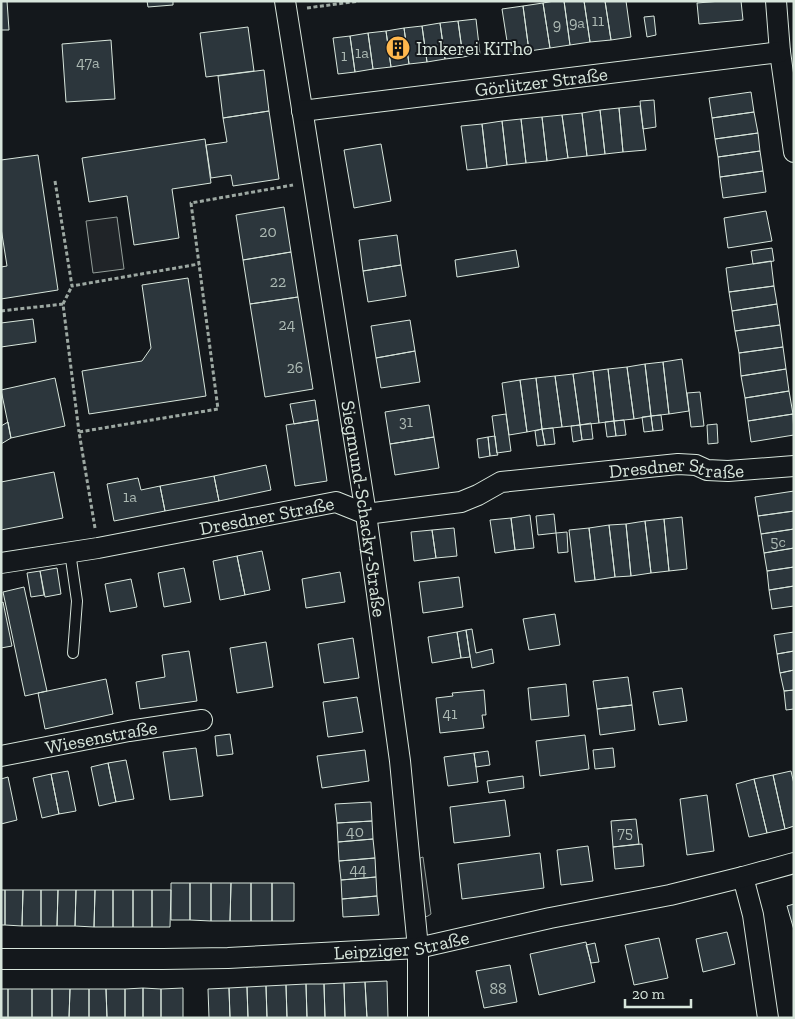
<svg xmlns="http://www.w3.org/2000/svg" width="795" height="1019" font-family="'Zilla Slab',serif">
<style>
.green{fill:#202428;stroke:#939e99}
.building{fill:#2c363c;stroke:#d8e6dc}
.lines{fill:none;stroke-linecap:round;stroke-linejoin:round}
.service-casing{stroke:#d8e6dc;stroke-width:12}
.minor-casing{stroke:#d8e6dc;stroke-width:22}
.path{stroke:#9da8a2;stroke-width:3;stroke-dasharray:4 2.5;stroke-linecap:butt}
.service{stroke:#14181c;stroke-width:10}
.minor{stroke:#14181c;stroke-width:20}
.labels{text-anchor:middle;stroke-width:4;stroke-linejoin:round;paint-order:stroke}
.number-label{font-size:16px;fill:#adbab4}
.poi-label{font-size:19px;fill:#d8e6dc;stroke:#14181c;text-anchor:start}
.street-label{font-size:19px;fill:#d8e6dc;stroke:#14181c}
</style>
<rect width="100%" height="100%" fill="#14181c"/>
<path class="green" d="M 117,217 L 124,269 L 93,273 L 86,221 Z
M 423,857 L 431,914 L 428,916 L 425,917 L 421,904 L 420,858 Z"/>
<path class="building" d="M 1,1 L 7,1 L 9,30 L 1,30 Z
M 147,1 L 173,1 L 173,5 L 148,7 Z
M 554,1 L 564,1 L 570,45 L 550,48 L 543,3 Z
M 564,1 L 584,1 L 590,42 L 570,45 Z
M 584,1 L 605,1 L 611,40 L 590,42 Z
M 605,1 L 626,1 L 631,37 L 611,40 Z
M 721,1 L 741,1 L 743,20 L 699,24 L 697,3 Z
M 543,3 L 550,48 L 529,51 L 523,6 Z
M 523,6 L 529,51 L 509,54 L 502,9 Z
M 654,16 L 656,35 L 647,37 L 644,17 Z
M 476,19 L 480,54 L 463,57 L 458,21 Z
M 458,21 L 463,57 L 445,59 L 440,23 Z
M 440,23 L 445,59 L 427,62 L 422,26 Z
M 422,26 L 427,62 L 409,64 L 404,28 Z
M 248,27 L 254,71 L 206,77 L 200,33 Z
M 404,28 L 409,64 L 391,67 L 386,31 Z
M 386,31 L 391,67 L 373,69 L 368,33 Z
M 368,33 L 373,69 L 355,72 L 350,36 Z
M 350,36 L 355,72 L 338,74 L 333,38 Z
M 111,40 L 115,99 L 66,102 L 62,44 Z
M 264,70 L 269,111 L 223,118 L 218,76 Z
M 751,92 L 754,112 L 712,118 L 709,98 Z
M 654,100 L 656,127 L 643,129 L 640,101 Z
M 640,106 L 646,150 L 623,152 L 619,108 Z
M 619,108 L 623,152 L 605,154 L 600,110 Z
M 600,110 L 605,154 L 587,156 L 582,113 Z
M 269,111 L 279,179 L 233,186 L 231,175 L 211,178 L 206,145 L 227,142 L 223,118 Z
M 754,112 L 758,133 L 715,139 L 712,118 Z
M 582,113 L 587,156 L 568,158 L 562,115 Z
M 562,115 L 568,158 L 547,161 L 542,117 Z
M 542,117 L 547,161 L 526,163 L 521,119 Z
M 521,119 L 526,163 L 507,165 L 502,121 Z
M 502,121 L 507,165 L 487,168 L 482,124 Z
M 482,124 L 487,168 L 467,170 L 461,126 Z
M 758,133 L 760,151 L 718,157 L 715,139 Z
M 205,139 L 211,183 L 172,189 L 179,238 L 134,245 L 127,196 L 89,202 L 82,158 Z
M 381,144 L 391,201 L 354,208 L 344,150 Z
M 760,151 L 763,171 L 720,177 L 718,157 Z
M 38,155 L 58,290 L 1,299 L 1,267 L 7,266 L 1,228 L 1,160 Z
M 763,171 L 766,192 L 723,198 L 720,177 Z
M 284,207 L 291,252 L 243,260 L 236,215 Z
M 766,211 L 772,241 L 728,248 L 724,218 Z
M 397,235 L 401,265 L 363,271 L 359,240 Z
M 772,248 L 774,261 L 753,264 L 751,251 Z
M 516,250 L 519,267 L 457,277 L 455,260 Z
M 291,252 L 298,297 L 250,304 L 243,260 Z
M 771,261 L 774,286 L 729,292 L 726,268 Z
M 401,265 L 406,296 L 368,302 L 363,271 Z
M 188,278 L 206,396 L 89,414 L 82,371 L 142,361 L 151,348 L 142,285 Z
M 774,286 L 777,304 L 732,311 L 729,292 Z
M 298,297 L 313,389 L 265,397 L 250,304 Z
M 777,304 L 780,325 L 735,331 L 732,311 Z
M 33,319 L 36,342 L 1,347 L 1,323 Z
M 410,320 L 415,351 L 376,358 L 371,326 Z
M 780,325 L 783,347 L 739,353 L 735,331 Z
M 783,347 L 786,369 L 741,376 L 739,353 Z
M 415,351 L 420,382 L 381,388 L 376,358 Z
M 682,359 L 689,411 L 669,414 L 663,362 Z
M 663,362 L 669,414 L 651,416 L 645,364 Z
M 645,364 L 651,416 L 634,419 L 627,367 Z
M 627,367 L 634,419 L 614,421 L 608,369 Z
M 608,369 L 614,421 L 599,423 L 593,371 Z
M 786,369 L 789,391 L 745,398 L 741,376 Z
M 593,371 L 599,423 L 580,425 L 573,374 Z
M 573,374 L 580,425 L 562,427 L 555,376 Z
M 555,376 L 562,427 L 542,429 L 536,378 Z
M 55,378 L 65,426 L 11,438 L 1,390 Z
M 536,378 L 542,429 L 527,432 L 520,380 Z
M 520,380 L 527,432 L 509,435 L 502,383 Z
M 789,391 L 793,414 L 748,421 L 745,398 Z
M 700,392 L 704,426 L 691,427 L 687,393 Z
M 315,400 L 318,420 L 294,424 L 290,404 Z
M 429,405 L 434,437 L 390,444 L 385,412 Z
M 506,414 L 511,451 L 497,453 L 492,416 Z
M 793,414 L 794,435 L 751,442 L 748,421 Z
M 661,415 L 663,430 L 653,431 L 651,416 Z
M 651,416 L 653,431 L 644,432 L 642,417 Z
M 318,420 L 327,481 L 295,486 L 286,425 Z
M 624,420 L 626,435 L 616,436 L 614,421 Z
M 614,421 L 616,436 L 607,437 L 605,422 Z
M 8,422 L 11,438 L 1,444 L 1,426 Z
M 591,423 L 593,439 L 582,440 L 580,425 Z
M 717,424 L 718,443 L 708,444 L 707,425 Z
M 580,425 L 582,440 L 573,442 L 571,426 Z
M 553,428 L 555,444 L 545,445 L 542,429 Z
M 542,429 L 545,445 L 537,446 L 535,431 Z
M 495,436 L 497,453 L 498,455 L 490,456 L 488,437 Z
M 434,437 L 439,468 L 395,475 L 390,444 Z
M 488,437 L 490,456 L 479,458 L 477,439 Z
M 266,465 L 271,490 L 219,501 L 214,476 Z
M 54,472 L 63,518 L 1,530 L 1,482 Z
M 214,476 L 219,501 L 165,511 L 160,486 Z
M 138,478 L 141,490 L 160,486 L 165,511 L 114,521 L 107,484 Z
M 794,491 L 794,511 L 758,516 L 755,497 Z
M 794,511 L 794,529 L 761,534 L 758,516 Z
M 554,514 L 556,533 L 538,535 L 536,516 Z
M 530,515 L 534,548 L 515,550 L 511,518 Z
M 682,517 L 687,569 L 669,571 L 664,519 Z
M 511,518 L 515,550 L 495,553 L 490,520 Z
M 664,519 L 669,571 L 651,573 L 645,521 Z
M 645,521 L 651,573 L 631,576 L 626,524 Z
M 626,524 L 631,576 L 615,577 L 609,525 Z
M 609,525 L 615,577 L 595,580 L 589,528 Z
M 454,528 L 457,556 L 436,558 L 432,530 Z
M 589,528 L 595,580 L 575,582 L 569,530 Z
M 794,529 L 794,548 L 764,553 L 761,534 Z
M 432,530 L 436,558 L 414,561 L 411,532 Z
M 567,532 L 568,552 L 558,553 L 556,533 Z
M 794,548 L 794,567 L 767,571 L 764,553 Z
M 262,551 L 270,590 L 245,595 L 237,556 Z
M 237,556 L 245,595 L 220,600 L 213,561 Z
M 794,567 L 794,586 L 769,590 L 767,571 Z
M 57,568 L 61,594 L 45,597 L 40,571 Z
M 184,568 L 191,602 L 164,607 L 158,573 Z
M 40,571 L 44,595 L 31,597 L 27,573 Z
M 340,572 L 345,602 L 306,608 L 302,579 Z
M 459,577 L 463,607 L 423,613 L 419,582 Z
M 131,579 L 137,607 L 110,612 L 105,584 Z
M 794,586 L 794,606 L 772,609 L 769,590 Z
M 24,587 L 47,691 L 25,696 L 3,592 Z
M 3,602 L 12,646 L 1,648 L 1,603 Z
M 555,614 L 560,645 L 529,650 L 523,619 Z
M 472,629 L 476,653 L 492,649 L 494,663 L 472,668 L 466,630 Z
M 466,630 L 470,657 L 461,658 L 457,632 Z
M 457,632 L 461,658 L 432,663 L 428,637 Z
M 794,632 L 794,651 L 777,654 L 774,635 Z
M 353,638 L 359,678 L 324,683 L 318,644 Z
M 266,642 L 273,687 L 237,693 L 230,648 Z
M 189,651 L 197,701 L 140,709 L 136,682 L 165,677 L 162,655 Z
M 794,651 L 794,670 L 780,673 L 777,654 Z
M 794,670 L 794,690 L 784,691 L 780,673 Z
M 628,677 L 632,705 L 597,709 L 593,681 Z
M 106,679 L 113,714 L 45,729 L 38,693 Z
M 566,684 L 569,716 L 531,720 L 528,688 Z
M 682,688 L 687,721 L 659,725 L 653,692 Z
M 484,690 L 486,715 L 482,715 L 484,728 L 440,733 L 436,698 L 453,696 L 452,693 Z
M 794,690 L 794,709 L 786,710 L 784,691 Z
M 357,697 L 363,732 L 328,737 L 323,702 Z
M 632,705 L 635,730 L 600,735 L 597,709 Z
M 230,734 L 233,754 L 217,756 L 215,736 Z
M 585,735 L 589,769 L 540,776 L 536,741 Z
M 196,748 L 203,796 L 170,800 L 163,752 Z
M 613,748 L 615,767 L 595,769 L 593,750 Z
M 365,750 L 369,781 L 322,788 L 317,756 Z
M 488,751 L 490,765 L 476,767 L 474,753 Z
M 474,753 L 478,782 L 448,786 L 444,757 Z
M 126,760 L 134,799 L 116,802 L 108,763 Z
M 108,763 L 116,802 L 99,806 L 91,767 Z
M 68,771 L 76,811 L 59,814 L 51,774 Z
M 791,771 L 794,784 L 794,826 L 785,829 L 773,775 Z
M 51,774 L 59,814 L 42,818 L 33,778 Z
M 773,775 L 785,829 L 767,833 L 754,779 Z
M 523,776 L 524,788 L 489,793 L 487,781 Z
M 8,777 L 17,820 L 1,824 L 1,779 Z
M 754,779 L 767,833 L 749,837 L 736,784 Z
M 707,795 L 714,851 L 687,855 L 680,799 Z
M 505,800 L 510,836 L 454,843 L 450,807 Z
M 371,802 L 372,821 L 337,823 L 335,804 Z
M 636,819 L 639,844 L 613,847 L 611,821 Z
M 372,821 L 373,839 L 338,842 L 337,823 Z
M 373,839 L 375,858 L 339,861 L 338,842 Z
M 642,844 L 644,866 L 615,869 L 613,847 Z
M 588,846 L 593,881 L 561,885 L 557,850 Z
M 540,853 L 544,888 L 462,899 L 458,864 Z
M 375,858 L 376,877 L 341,880 L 339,861 Z
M 376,877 L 377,896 L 342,899 L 341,880 Z
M 171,883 L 190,883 L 190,920 L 171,920 Z
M 190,883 L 211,883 L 211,921 L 190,920 Z
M 211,883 L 231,883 L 230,921 L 211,921 Z
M 231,883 L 251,883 L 251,921 L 230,921 Z
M 251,883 L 272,883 L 272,921 L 251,921 Z
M 272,883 L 294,883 L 294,921 L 272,921 Z
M 1,890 L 5,890 L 5,925 L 1,925 Z
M 5,890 L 23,890 L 22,926 L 5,925 Z
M 23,890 L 41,890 L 41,926 L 22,926 Z
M 41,890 L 58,890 L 57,926 L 41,926 Z
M 58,890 L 76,890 L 75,926 L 57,926 Z
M 76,890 L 95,890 L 94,927 L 75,926 Z
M 95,890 L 113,890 L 113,927 L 94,927 Z
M 113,890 L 133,890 L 133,927 L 113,927 Z
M 133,890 L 152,890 L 152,927 L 133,927 Z
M 152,890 L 171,890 L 170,927 L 152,927 Z
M 377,896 L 379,915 L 343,917 L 342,899 Z
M 794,904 L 794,930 L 787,906 Z
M 727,932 L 735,964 L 703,972 L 696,939 Z
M 659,938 L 668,978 L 634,985 L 625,945 Z
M 586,942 L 595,982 L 539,995 L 530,954 Z
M 595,943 L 599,962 L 591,963 L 586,945 Z
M 510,965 L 517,1002 L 484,1008 L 476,971 Z
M 387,981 L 388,1018 L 367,1018 L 365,982 Z
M 365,982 L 367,1018 L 345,1018 L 344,983 Z
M 344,983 L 345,1018 L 325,1018 L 324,984 Z
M 306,984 L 307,1018 L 287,1018 L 286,985 Z
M 306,984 L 324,984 L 325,1018 L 307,1018 Z
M 286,985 L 287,1018 L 267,1018 L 266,986 Z
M 266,986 L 267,1018 L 248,1018 L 247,987 Z
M 247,987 L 248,1018 L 230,1018 L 229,988 Z
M 143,988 L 143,1018 L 125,1018 L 125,989 Z
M 143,988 L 161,989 L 161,1018 L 143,1018 Z
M 183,988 L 183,1018 L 161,1018 L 161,989 Z
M 229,988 L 230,1018 L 209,1018 L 208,989 Z
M 1,989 L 8,989 L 8,1018 L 1,1018 Z
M 8,989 L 32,989 L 32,1018 L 8,1018 Z
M 32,989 L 52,989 L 52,1018 L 32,1018 Z
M 52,989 L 70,989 L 69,1018 L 52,1018 Z
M 70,989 L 89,989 L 89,1018 L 69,1018 Z
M 89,989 L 106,989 L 107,1018 L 89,1018 Z
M 106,989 L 125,989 L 125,1018 L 107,1018 Z"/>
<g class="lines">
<defs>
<path id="service" d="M 70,552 L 77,601 L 73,653"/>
<g id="minor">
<path id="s1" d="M 285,1 L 366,514 L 400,761 L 418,948 L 418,1018"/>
<path d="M 776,1 L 780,52 L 794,152"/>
<path id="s2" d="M 302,111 L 780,52"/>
<path id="s3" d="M 1,563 L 98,548 L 336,502 L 366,514 L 461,502 L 478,495 L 501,482 L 678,464 L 696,465 L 707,470 L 728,471 L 794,466"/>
<path id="s4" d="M 1,756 L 129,731 L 202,720"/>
<path d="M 743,877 L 753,915 L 768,1018"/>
<path id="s5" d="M 1,959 L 163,959 L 228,958 L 418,948 L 550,918 L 670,895 L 743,877 L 794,863"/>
</g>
</defs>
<use href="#service" class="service-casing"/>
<use href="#minor" class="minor-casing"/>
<path class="path" d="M 307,8 L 359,1
M 55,181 L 72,286 L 199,264
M 63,304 L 72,286
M 1,311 L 63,304 L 79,432
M 95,528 L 79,432 L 218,409 L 191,203 L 293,185"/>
<use href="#service" class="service"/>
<use href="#minor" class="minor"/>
</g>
<defs>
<symbol id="building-disc" viewBox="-11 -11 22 22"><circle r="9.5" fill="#ffb74d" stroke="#14181c"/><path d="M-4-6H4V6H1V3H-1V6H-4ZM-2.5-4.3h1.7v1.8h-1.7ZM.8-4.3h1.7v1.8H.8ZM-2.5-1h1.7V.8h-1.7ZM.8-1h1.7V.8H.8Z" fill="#111"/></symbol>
</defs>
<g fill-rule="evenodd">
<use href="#building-disc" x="384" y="34" width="28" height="28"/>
</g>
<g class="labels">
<g class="number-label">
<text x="598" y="26">11</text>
<text x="577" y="28">9a</text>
<text x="557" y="30">9</text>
<text x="362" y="58">1a</text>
<text x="344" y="61">1</text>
<text x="88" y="68">47a</text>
<text x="268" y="237">20</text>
<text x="278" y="287">22</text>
<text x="287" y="330">24</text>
<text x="295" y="373">26</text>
<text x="406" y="427">31</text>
<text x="130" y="502">1a</text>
<text x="778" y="547">5c</text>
<text x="450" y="719">41</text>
<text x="355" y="837">40</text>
<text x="625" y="838">75</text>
<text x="358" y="875">44</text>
<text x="498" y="994">88</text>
</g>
<g class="poi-label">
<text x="416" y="55">Imkerei KiTho</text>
</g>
<g class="street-label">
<text dy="7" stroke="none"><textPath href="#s2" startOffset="241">Görlitzer Straße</textPath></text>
<text dy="7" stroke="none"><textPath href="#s3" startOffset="690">Dresdner Straße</textPath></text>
<text dy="7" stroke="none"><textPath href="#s1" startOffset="514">Siegmund-Schacky-Straße</textPath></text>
<text dy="7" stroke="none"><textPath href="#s3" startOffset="270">Dresdner Straße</textPath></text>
<text dy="7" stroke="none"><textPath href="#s4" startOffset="102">Wiesenstraße</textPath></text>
<text dy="7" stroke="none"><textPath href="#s5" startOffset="401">Leipziger Straße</textPath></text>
</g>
</g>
<rect width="795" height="1019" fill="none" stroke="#d8e6dc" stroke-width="5"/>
<path d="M625 999v8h66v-8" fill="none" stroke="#d8e6dc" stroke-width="2.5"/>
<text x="632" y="999" font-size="15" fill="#d8e6dc" stroke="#14181c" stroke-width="4" paint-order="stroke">20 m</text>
</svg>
